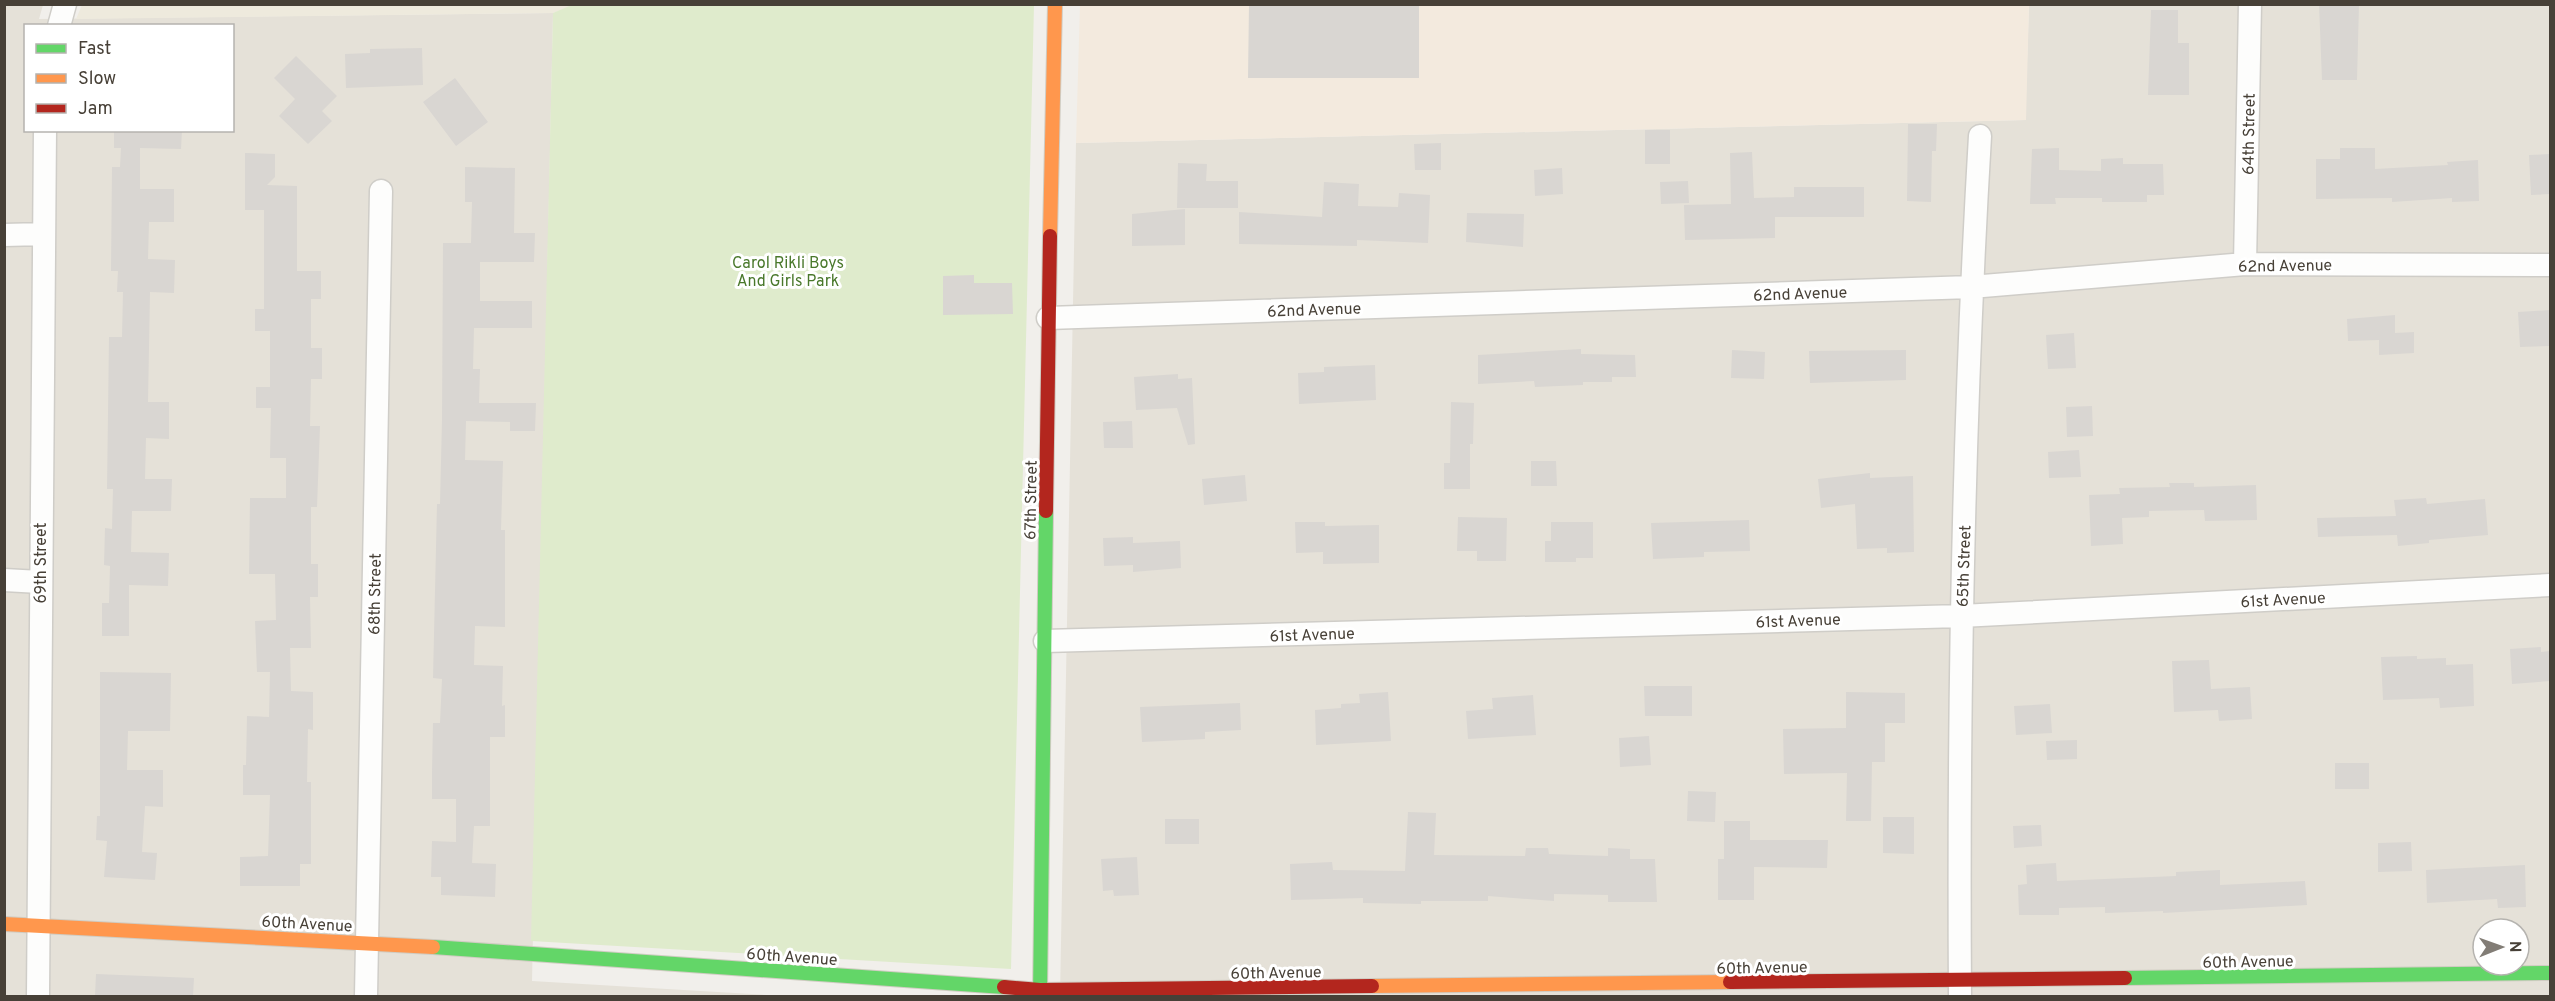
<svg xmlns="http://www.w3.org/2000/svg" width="2555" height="1001" font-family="Overpass,sans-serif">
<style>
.residential{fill:#e5e1d8;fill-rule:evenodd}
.commercial{fill:#f3eade}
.education{fill:#eeeadd}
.green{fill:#dfebcc}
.building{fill:#d9d6d2}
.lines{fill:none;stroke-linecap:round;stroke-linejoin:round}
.street-casing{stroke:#cfcdc8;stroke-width:25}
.fast-casing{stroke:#d0ccc2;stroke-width:16}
.slow-casing{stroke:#d0ccc2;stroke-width:16}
.jam-casing{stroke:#d0ccc2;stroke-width:16}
.street{stroke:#fdfdfc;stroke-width:22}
.fast{stroke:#63d668;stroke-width:14}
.slow{stroke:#ff974d;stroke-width:14}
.jam{stroke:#b3261e;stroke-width:14}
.labels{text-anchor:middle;stroke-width:6;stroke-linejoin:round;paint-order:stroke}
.street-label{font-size:16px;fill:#474037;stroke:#fff}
.park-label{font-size:16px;fill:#49782b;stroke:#fff}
</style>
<rect width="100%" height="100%" fill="#f1efeb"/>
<path class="residential" d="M 5,5 L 43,5 L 39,19 L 553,13 L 532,981 L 784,996 L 5,996 ZM 26,26 L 232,26 L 232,130 L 26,130 Z
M 2029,5 L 2550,5 L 2550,996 L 1060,996 L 1076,143 L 2025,120 ZM 2483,929 L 2519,929 L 2519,965 L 2483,965 Z"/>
<path class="commercial" d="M 1080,5 L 2029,5 L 2026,120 L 1076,143 Z"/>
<path class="education" d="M 82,5 L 82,4 L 574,5 L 553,13 L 76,19 Z"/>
<path class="green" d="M 574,4 L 1034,5 L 1011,969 L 531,941 L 553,13 Z"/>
<path class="building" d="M 1249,4 L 1419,4 L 1419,78 L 1248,78 Z
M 2319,4 L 2359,4 L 2357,80 L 2322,80 Z
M 2151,10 L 2178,10 L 2178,43 L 2189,43 L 2189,95 L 2148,95 Z
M 422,48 L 423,85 L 346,88 L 345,54 L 370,53 L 370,49 Z
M 296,56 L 337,96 L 322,111 L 332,121 L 308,144 L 279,116 L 295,99 L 274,78 Z
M 455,78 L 488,122 L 456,146 L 423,102 Z
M 1908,124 L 1937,124 L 1936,151 L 1932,151 L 1931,202 L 1907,201 Z
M 114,130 L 182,130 L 181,149 L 140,148 L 140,189 L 174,189 L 174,222 L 149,222 L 148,259 L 175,260 L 174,293 L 150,292 L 148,402 L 169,402 L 169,439 L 146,438 L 145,479 L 172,479 L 171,511 L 132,511 L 131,552 L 169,553 L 168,586 L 129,585 L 129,636 L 102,636 L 102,603 L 109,603 L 110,566 L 104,565 L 105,528 L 112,529 L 113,489 L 107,489 L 109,337 L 122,337 L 123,292 L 117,292 L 118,271 L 111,271 L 112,167 L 120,167 L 121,148 L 114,148 Z
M 1645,130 L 1670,130 L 1670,164 L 1645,164 Z
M 1441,143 L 1441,170 L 1415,170 L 1414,144 Z
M 2059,148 L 2059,170 L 2101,171 L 2101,159 L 2123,158 L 2123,164 L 2163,164 L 2164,195 L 2147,195 L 2147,202 L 2102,202 L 2102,198 L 2055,198 L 2056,204 L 2030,204 L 2032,149 Z
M 2340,148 L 2375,148 L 2375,169 L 2448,165 L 2447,162 L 2478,160 L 2479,201 L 2452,202 L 2452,198 L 2392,202 L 2392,198 L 2316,199 L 2316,159 L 2340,159 Z
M 1752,152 L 1754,198 L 1794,197 L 1794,187 L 1864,187 L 1864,217 L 1775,217 L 1775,238 L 1685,240 L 1684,205 L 1731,204 L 1730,153 Z
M 245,153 L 275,154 L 275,177 L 267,185 L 297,186 L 297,271 L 321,271 L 321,299 L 311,299 L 311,348 L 322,348 L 322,379 L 311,379 L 310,426 L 320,426 L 317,507 L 311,507 L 311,564 L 318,564 L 318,597 L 310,597 L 311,648 L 290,648 L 291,691 L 313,692 L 313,730 L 308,729 L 307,782 L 311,782 L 311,864 L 300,864 L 300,886 L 240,886 L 240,857 L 268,856 L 270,795 L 243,795 L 243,765 L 246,765 L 247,716 L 269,717 L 270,672 L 257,672 L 255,621 L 276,620 L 275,574 L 249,574 L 250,498 L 286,498 L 286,458 L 270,458 L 271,408 L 256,408 L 256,387 L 270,387 L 270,331 L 255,331 L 255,309 L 264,309 L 264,210 L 245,210 Z
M 2550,154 L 2550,194 L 2531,195 L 2529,155 Z
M 1178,163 L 1207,164 L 1206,181 L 1238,181 L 1238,208 L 1177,208 Z
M 465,167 L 515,168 L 514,233 L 535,233 L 534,262 L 480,262 L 480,301 L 532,301 L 532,328 L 474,328 L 473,369 L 480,369 L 479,403 L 536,403 L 535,431 L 510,431 L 510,422 L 466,421 L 465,460 L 503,461 L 501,530 L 505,530 L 505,627 L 475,626 L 474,665 L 503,666 L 502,706 L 505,705 L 505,737 L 490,737 L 490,826 L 474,826 L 472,863 L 496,864 L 495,897 L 441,895 L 441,877 L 431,877 L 432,841 L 456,842 L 456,799 L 432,799 L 432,772 L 433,723 L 440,723 L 442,679 L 433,678 L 437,504 L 440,504 L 442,420 L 443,243 L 471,243 L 472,202 L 465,202 Z
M 1562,168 L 1563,194 L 1535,196 L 1534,170 Z
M 1688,181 L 1689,203 L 1661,204 L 1660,182 Z
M 1324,182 L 1359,184 L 1358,206 L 1398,207 L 1399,193 L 1430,195 L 1428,243 L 1357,240 L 1357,246 L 1239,244 L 1239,212 L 1322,217 Z
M 1185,209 L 1185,245 L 1132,246 L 1132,214 Z
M 1467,213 L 1524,214 L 1523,247 L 1466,242 Z
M 974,275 L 974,283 L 1012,283 L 1013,314 L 943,315 L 943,276 Z
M 2550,310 L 2550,346 L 2520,347 L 2518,312 Z
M 2395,315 L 2395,333 L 2414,332 L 2414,353 L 2379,355 L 2379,340 L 2348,341 L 2347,319 Z
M 2074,333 L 2076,368 L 2048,369 L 2046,335 Z
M 1581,349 L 1581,354 L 1635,355 L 1636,377 L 1612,377 L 1612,382 L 1583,382 L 1583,385 L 1535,387 L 1534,381 L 1478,384 L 1478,355 Z
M 1732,350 L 1765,352 L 1764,379 L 1731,378 Z
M 1906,350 L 1906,380 L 1810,383 L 1809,351 Z
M 1375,365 L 1376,400 L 1299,404 L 1298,373 L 1324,372 L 1324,367 Z
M 1178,374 L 1178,379 L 1192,378 L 1195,444 L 1188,445 L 1177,408 L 1136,410 L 1134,377 Z
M 1451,402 L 1474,403 L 1473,444 L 1470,444 L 1470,489 L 1444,489 L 1444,463 L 1450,463 Z
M 2092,406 L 2093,436 L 2067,437 L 2066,407 Z
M 1132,421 L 1133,448 L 1104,448 L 1103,422 Z
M 2079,450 L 2081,477 L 2049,478 L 2048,452 Z
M 1531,461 L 1556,461 L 1557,486 L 1531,486 Z
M 1870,473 L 1870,478 L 1913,476 L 1914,552 L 1887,553 L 1887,548 L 1857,549 L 1855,504 L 1821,508 L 1818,479 Z
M 1245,475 L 1247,501 L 1204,505 L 1202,479 Z
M 2169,483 L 2194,483 L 2194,487 L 2256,485 L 2257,520 L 2205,521 L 2204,510 L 2149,511 L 2149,517 L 2122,518 L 2123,544 L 2091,546 L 2089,495 L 2120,494 L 2119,488 L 2170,487 Z
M 2426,498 L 2427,504 L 2485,499 L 2488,535 L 2429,540 L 2429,543 L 2398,546 L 2397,535 L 2318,537 L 2317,518 L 2396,516 L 2394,500 Z
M 1458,517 L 1507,518 L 1506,561 L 1477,561 L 1477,551 L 1457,551 Z
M 1749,520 L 1750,551 L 1704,552 L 1704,557 L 1653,559 L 1651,523 Z
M 1295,522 L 1325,522 L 1325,526 L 1379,525 L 1379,563 L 1323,564 L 1323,552 L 1296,553 Z
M 1551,522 L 1593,522 L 1593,558 L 1576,558 L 1576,562 L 1545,562 L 1545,541 L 1551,541 Z
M 1133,537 L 1133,543 L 1180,541 L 1181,568 L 1133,572 L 1133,565 L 1104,566 L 1103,538 Z
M 2541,647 L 2541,652 L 2550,651 L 2550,681 L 2512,684 L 2510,649 Z
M 2417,656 L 2417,659 L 2446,658 L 2446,665 L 2473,664 L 2474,706 L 2440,708 L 2439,698 L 2383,700 L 2381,657 Z
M 2209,660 L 2211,689 L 2250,687 L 2252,719 L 2219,721 L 2218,710 L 2174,712 L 2172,661 Z
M 100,672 L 171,673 L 170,731 L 128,731 L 127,770 L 163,770 L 163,807 L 145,806 L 142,852 L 157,853 L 155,880 L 104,877 L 107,841 L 96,840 L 97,816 L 100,816 Z
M 1644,686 L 1692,686 L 1692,716 L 1645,716 Z
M 1388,692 L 1391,741 L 1316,745 L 1315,710 L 1341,708 L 1341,704 L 1360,703 L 1359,694 Z
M 1846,692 L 1905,693 L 1905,723 L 1885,723 L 1885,762 L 1872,762 L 1871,821 L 1846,821 L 1847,773 L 1784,774 L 1783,729 L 1846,728 Z
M 1533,695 L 1536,735 L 1468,739 L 1466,711 L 1493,709 L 1492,698 Z
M 1240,703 L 1241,730 L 1205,732 L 1205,739 L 1142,742 L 1140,707 Z
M 2050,704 L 2052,733 L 2016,735 L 2014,706 Z
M 1649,736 L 1651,765 L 1620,767 L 1619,738 Z
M 2077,740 L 2077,759 L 2047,760 L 2046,741 Z
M 2335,763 L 2369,763 L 2369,789 L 2335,789 Z
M 1688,791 L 1716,792 L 1715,822 L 1687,821 Z
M 1408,812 L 1436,813 L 1434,855 L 1525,856 L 1526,848 L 1548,848 L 1549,854 L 1608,856 L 1608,848 L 1630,849 L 1630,859 L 1655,859 L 1657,902 L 1608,902 L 1608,895 L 1554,894 L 1554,901 L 1488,896 L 1488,901 L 1421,901 L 1421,904 L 1363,903 L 1363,898 L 1291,900 L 1290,864 L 1332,862 L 1333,870 L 1405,871 Z
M 1883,817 L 1914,817 L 1914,854 L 1883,853 Z
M 1165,819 L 1199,819 L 1199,844 L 1165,844 Z
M 1724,821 L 1750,821 L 1750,840 L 1828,840 L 1827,868 L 1754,867 L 1754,900 L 1718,900 L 1718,859 L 1724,859 Z
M 2041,825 L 2042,846 L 2014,848 L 2013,826 Z
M 2411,842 L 2412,871 L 2378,872 L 2378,843 Z
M 1137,857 L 1139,895 L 1114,896 L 1113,890 L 1103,891 L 1101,859 Z
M 2056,863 L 2057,881 L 2176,876 L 2176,872 L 2220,870 L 2220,885 L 2305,881 L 2307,905 L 2163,913 L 2163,911 L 2105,913 L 2105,907 L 2059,908 L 2059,915 L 2019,915 L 2018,885 L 2027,884 L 2026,865 Z
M 2525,865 L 2526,907 L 2498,908 L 2497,899 L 2427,903 L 2426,870 Z
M 96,974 L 194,978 L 193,996 L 95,996 Z"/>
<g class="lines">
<defs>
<path id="street" d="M 59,26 L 65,4
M 4,235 L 44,234
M 2245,264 L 2250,4
M 1048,318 L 1971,287 L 2245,264 L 2550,265
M 4,580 L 40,582
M 1045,641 L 1961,616 L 2550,585
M 38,996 L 45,130
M 366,996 L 381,191
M 1960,996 C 1958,710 1963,423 1980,136"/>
<path id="fast" d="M 433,947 L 1004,987
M 2125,978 L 2550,973
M 1040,996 L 1046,511"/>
<path id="slow" d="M 1050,236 L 1055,4
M 4,924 L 433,947
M 1372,986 L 1730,982"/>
<path id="jam" d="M 1046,511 L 1050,236
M 1730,982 L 2125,978
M 1004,987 L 1040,990 L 1372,986"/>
</defs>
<use href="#street" class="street-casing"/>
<use href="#fast" class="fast-casing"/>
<use href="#slow" class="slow-casing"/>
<use href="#jam" class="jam-casing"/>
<use href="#street" class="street"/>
<use href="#fast" class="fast"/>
<use href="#slow" class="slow"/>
<use href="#jam" class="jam"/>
</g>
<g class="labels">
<g class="street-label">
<text transform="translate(2248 134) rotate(-89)" y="6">64th Street</text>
<text transform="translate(2285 265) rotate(-1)" y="6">62nd Avenue</text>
<text transform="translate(1800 293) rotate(-2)" y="6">62nd Avenue</text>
<text transform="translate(1314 309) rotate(-2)" y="6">62nd Avenue</text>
<text transform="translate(1030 500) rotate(-89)" y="6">67th Street</text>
<text transform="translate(40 563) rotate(-90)" y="6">69th Street</text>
<text transform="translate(1963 566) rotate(-88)" y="6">65th Street</text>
<text transform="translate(374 594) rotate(-89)" y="6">68th Street</text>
<text transform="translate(2283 599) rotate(-3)" y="6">61st Avenue</text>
<text transform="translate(1798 620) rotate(-2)" y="6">61st Avenue</text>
<text transform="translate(1312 634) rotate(-2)" y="6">61st Avenue</text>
<text transform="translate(307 923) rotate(3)" y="6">60th Avenue</text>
<text transform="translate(792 956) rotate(4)" y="6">60th Avenue</text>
<text transform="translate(2248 961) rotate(-1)" y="6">60th Avenue</text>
<text transform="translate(1762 967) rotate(-1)" y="6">60th Avenue</text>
<text transform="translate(1276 972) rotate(-1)" y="6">60th Avenue</text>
</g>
<g class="park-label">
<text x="788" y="268">Carol Rikli Boys<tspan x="788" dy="18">And Girls Park</tspan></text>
</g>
</g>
<rect width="2555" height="1001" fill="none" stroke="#474037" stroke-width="12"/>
<rect x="24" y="24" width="210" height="108" fill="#ffffff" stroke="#b5b3af" stroke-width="1.5"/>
<rect x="36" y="44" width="30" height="9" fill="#63d668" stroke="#b5b3af" stroke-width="1.5"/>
<text x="78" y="54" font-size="18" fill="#474037">Fast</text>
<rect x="36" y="74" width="30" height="9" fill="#ff974d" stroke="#b5b3af" stroke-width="1.5"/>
<text x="78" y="84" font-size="18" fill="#474037">Slow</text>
<rect x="36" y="104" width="30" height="9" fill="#b3261e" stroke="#b5b3af" stroke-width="1.5"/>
<text x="78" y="114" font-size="18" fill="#474037">Jam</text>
<g transform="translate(2501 947) rotate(89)"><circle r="28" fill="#ffffff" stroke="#b5b3af" stroke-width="1.5"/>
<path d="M0-4.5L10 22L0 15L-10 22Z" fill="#827d76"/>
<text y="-9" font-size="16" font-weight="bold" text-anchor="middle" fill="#474037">N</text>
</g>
</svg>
